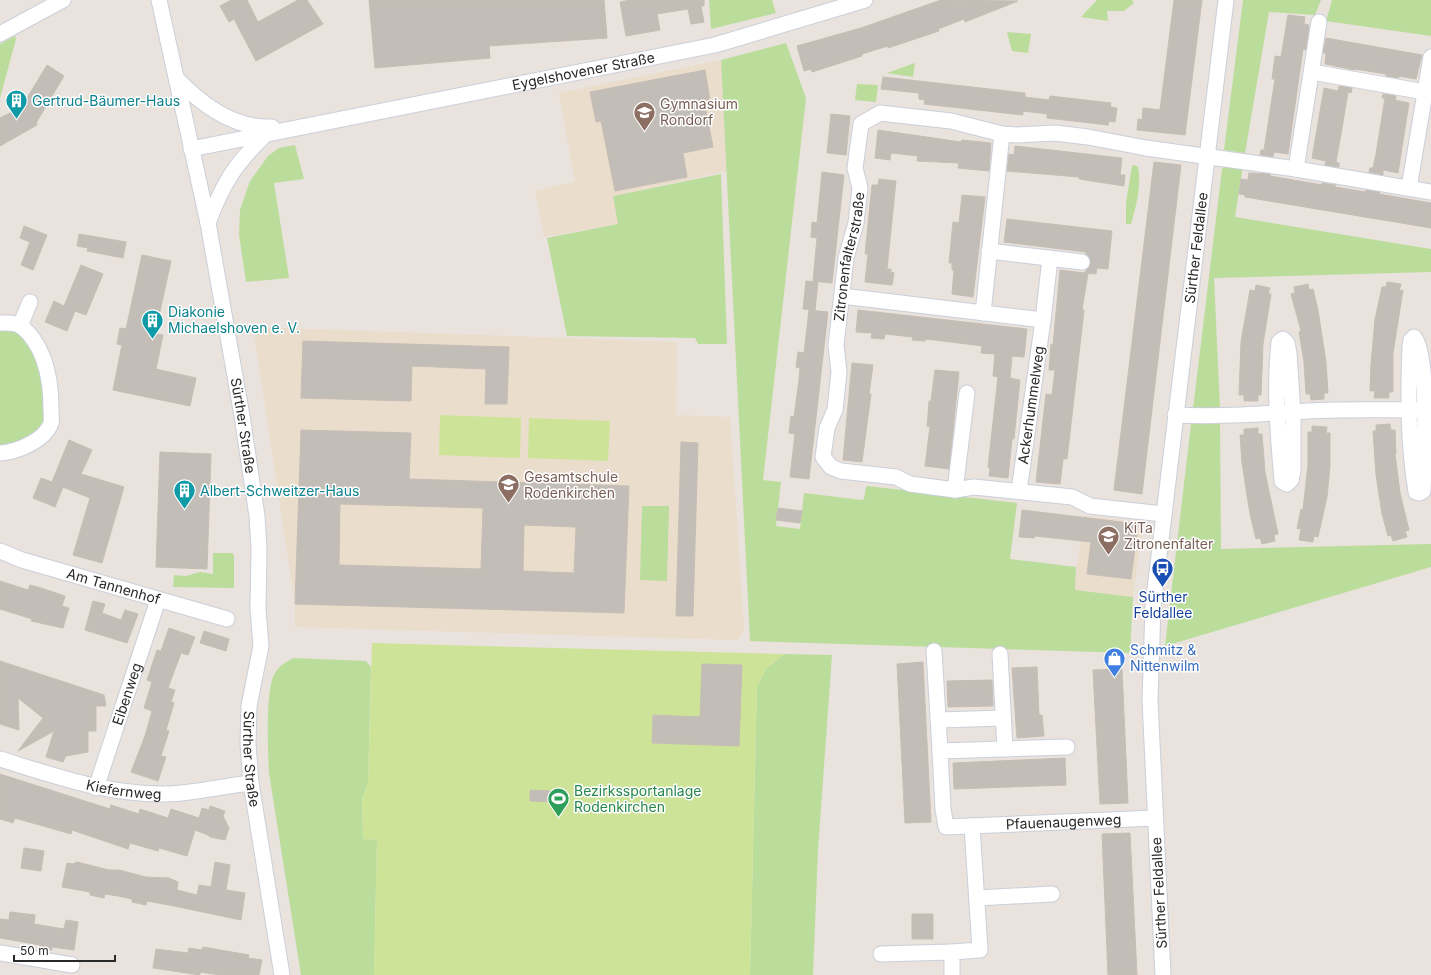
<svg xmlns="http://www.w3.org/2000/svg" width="1431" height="975" font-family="Inter,sans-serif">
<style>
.education{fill:#ebddcc}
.green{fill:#badd9c}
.pitch{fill:#cde498}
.building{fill:#c3bdb7;stroke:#c5beb6;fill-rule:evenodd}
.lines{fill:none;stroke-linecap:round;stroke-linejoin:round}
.minor-casing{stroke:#cacfda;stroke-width:17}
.minor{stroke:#fff;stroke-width:15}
.labels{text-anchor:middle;stroke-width:3;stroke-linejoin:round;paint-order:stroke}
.street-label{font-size:14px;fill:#292929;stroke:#fff}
.culture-label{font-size:14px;fill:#0d838f;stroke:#fff;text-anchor:start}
.education-label{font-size:14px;fill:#785e54;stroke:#fff;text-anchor:start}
.transit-label{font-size:14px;fill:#164399;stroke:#fff}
.shop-label{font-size:14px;fill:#366cbe;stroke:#fff;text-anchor:start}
.leisure-label{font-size:14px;fill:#27864d;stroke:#fff;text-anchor:start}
</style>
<rect width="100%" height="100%" fill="#eae2dc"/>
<path class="education" d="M 721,60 L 727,171 L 613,196 L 619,224 L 544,237 L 535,191 L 575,182 L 559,93 Z
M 253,327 L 677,342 L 676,415 L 730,417 L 744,629 L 740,637 L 736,640 L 295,627 L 295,604 Z
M 1084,516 L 1143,522 L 1133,597 L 1074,590 Z"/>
<path class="green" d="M 709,0 L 772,0 L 776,13 L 711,29 Z
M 1097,0 L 1132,0 L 1134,3 L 1124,11 L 1107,11 L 1108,21 L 1081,17 Z
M 1243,0 L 1321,0 L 1315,15 L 1269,12 L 1245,153 L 1224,150 Z
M 1332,0 L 1431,0 L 1431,36 L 1326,21 Z
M 1007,32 L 1031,34 L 1028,53 L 1012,51 Z
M 15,36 L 16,39 L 0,98 L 0,44 Z
M 786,43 L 806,98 L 763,480 L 781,482 L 776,526 L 800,529 L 804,493 L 862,500 L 864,499 L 866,487 L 867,486 L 1017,503 L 1010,559 L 1076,567 L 1075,590 L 1133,597 L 1130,653 L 750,641 L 721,60 Z
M 915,63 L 913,77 L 887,73 Z
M 857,84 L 878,85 L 876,102 L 855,100 Z
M 295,145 L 304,179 L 274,183 L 289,278 L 246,282 L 239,235 L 240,210 L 250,181 L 268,156 L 279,148 Z
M 1135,165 L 1138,167 C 1142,184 1136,207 1131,224 L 1126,224 L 1126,202 L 1132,166 Z
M 1243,165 L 1235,217 L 1431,249 L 1431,272 L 1214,278 L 1220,408 L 1193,409 L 1222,169 L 1224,167 Z
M 721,174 L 727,344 L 698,344 L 695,338 L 567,336 L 547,238 L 618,224 L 613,196 Z
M 0,328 L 15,329 L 33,346 L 49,400 L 42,431 L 0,451 Z
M 1194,423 L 1220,423 L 1221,549 L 1431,544 L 1431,567 L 1165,646 L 1191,424 Z
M 642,506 L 669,506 L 667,581 L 640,580 Z
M 213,553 L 232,553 L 234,555 L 234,588 L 173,587 L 174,575 L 186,576 L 200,572 L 213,574 Z
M 784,654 L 832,655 L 818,850 L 813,975 L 750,975 L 757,686 L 766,669 Z
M 294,658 L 366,661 L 371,667 L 368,783 L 362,799 L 363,839 L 377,840 L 374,975 L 301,975 L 269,773 C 268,753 265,688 275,673 C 280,665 285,662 294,658 Z"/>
<path class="pitch" d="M 440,415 L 521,418 L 520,458 L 439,455 Z
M 529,418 L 610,421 L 608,461 L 528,458 Z
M 372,643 L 784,654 L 766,669 L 757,686 L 750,975 L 374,975 L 377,840 L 363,839 L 362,799 L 368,783 Z"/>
<path class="building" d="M 231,0 L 247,0 L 258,22 L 298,0 L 307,0 L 323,24 L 256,61 L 234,19 L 229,22 L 220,6 Z
M 369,0 L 604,0 L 607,38 L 489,46 L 490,58 L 375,68 Z
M 630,0 L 704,0 L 704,6 L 701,6 L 704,22 L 691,24 L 688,9 L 657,14 L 660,30 L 626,36 L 620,2 Z
M 941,0 L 1018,1 L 965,22 L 964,19 L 938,29 L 939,31 L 888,48 L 888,46 L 862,54 L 862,56 L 812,72 L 811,69 L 804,71 L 797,46 L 861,28 Z
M 1174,0 L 1202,0 L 1185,135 L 1137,130 L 1138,119 L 1142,120 L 1143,108 L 1160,110 Z
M 1288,15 L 1305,17 L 1304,24 L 1309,25 L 1306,50 L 1303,49 L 1288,154 L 1274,152 L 1273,157 L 1260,155 L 1261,150 L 1264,150 L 1275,79 L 1272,79 L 1275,56 L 1281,57 Z
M 1326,38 L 1422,55 L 1416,79 L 1399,76 L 1399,78 L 1386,76 L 1386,74 L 1355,69 L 1355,70 L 1325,64 L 1326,53 L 1323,53 Z
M 47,65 L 64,76 L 36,123 L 37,125 L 0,146 L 0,118 L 12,112 L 11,107 L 16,99 L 27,98 Z
M 705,70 L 710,100 L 704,101 L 713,147 L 683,153 L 687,177 L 615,191 L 601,121 L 596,122 L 590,92 Z
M 883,77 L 1025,93 L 1025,97 L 1049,100 L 1050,96 L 1111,103 L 1110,107 L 1117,108 L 1115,122 L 1109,121 L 1108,125 L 1047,118 L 1047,114 L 1023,111 L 1023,115 L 924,104 L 925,100 L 919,99 L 919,93 L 881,89 Z
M 1339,86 L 1352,88 L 1351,93 L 1348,92 L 1341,134 L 1336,162 L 1339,163 L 1339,167 L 1325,165 L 1326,161 L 1312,158 L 1324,88 L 1338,91 Z
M 1383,94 L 1396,96 L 1395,100 L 1409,103 L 1398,173 L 1383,170 L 1383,175 L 1369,172 L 1370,168 L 1373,168 L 1376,154 L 1385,98 L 1382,98 Z
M 831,114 L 850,116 L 846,155 L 827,153 Z
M 878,130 L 961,142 L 962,140 L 991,143 L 989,171 L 958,168 L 959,163 L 917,161 L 918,156 L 891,153 L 890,160 L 875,158 Z
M 1015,146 L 1122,158 L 1120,175 L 1125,175 L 1124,186 L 1079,179 L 1079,177 L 1007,171 L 1009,154 L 1014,155 Z
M 1154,162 L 1181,165 L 1142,494 L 1114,490 Z
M 822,172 L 844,175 L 832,283 L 813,281 L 817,238 L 811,237 L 812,222 L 817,223 Z
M 1249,173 L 1270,174 L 1270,176 L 1322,185 L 1322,183 L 1336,185 L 1335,187 L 1366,192 L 1366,190 L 1380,192 L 1379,194 L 1431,203 L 1431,228 L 1245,197 L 1245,195 L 1239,194 L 1241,179 L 1248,180 Z
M 879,179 L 896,181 L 887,269 L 891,269 L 891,272 L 894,273 L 892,285 L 865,282 L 868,254 L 865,254 L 872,185 L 878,185 Z
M 962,195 L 985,197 L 973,297 L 952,294 L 954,270 L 952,270 L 952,263 L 949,263 L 953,222 L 959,223 Z
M 1007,219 L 1112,231 L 1108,269 L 1097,268 L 1096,274 L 1085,273 L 1088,273 L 1082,310 L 1084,310 L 1067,459 L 1063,459 L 1060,484 L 1036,482 L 1046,394 L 1052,395 L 1055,370 L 1049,370 L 1051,344 L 1053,345 L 1060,270 L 1084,273 L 1089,267 L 1090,259 L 1086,254 L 1086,252 L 1004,242 Z
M 24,226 L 47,235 L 33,270 L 21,265 L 30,242 L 20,238 Z
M 79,234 L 126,242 L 123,258 L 87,251 L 88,248 L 77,246 Z
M 142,255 L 171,261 L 155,334 L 163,335 L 156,369 L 196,378 L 190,406 L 113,390 L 122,345 L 117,344 L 120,328 L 126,329 Z
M 81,265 L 103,274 L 86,315 L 75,311 L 67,331 L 45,322 L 54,301 L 64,306 Z
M 806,281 L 818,282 L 815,310 L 803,309 Z
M 1387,282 L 1401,284 L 1399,291 L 1403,290 L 1393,353 L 1393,392 L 1389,392 L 1389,398 L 1374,398 L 1375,391 L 1370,391 L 1371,364 L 1375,319 L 1382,287 L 1386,287 Z
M 1308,284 L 1309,290 L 1313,289 L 1318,310 L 1326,362 L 1328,393 L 1324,393 L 1324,399 L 1311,400 L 1310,394 L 1306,394 L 1304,362 L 1299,332 L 1301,331 L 1291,294 L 1295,293 L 1294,287 Z
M 1256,285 L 1270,288 L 1268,294 L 1271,294 L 1263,344 L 1261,395 L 1258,395 L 1258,401 L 1244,401 L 1244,395 L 1239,395 L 1241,342 L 1250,290 L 1255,291 Z
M 809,310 L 828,312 L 809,479 L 790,477 L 795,434 L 789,433 L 791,416 L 794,417 L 799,380 L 800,368 L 796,367 L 798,352 L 804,353 Z
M 858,310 L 1027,329 L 1024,357 L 1012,356 L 1010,378 L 1020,380 L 1014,439 L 1012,439 L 1008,478 L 989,476 L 990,468 L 988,467 L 998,377 L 993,376 L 995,354 L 981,353 L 982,346 L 967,344 L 926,339 L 925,341 L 912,340 L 913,337 L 885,334 L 884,339 L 871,338 L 872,333 L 856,332 Z
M 303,341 L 509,347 L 507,404 L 485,404 L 486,369 L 412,366 L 411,401 L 301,398 Z
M 852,363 L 873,365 L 869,394 L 871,394 L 862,462 L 843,460 Z
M 935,370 L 959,372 L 949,469 L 925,466 L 930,427 L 927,426 L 928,416 L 929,401 L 931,401 Z
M 1390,424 L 1391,430 L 1395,430 L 1396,454 L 1395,454 L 1400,493 L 1409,530 L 1405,531 L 1407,537 L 1393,541 L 1391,535 L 1388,536 L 1382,514 L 1376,475 L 1373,431 L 1376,431 L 1376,425 Z
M 1312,426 L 1327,427 L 1326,433 L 1330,433 L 1330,466 L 1327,497 L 1318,537 L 1314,536 L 1313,542 L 1299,540 L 1301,528 L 1297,529 L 1301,509 L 1303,510 L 1308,464 L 1308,432 L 1312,432 Z
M 1258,428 L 1258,434 L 1262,434 L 1265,472 L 1278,534 L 1274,535 L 1275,541 L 1262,544 L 1260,538 L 1256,539 L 1250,514 L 1242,463 L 1240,435 L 1244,435 L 1244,429 Z
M 301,430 L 411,433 L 409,479 L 629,486 L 624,613 L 295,604 ZM 340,504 L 483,508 L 481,569 L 339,565 ZM 524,525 L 576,527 L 574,573 L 523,571 Z
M 69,440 L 92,450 L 81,474 L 124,487 L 102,563 L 73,555 L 90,498 L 63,487 L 55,507 L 33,498 L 41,478 L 52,482 Z
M 681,442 L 698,443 L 693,616 L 676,616 Z
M 160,452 L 211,454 L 207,569 L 156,567 Z
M 778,508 L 802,511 L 800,523 L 776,520 Z
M 1022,510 L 1138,524 L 1131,579 L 1087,574 L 1091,542 L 1035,536 L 1034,538 L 1019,537 Z
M 0,581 L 28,590 L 30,585 L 41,588 L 65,596 L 62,606 L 69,608 L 63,628 L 31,621 L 32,619 L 0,609 Z
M 93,601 L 105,604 L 102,613 L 121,620 L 125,610 L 138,614 L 127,643 L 85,630 Z
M 169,628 L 195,637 L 188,655 L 181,653 L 168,688 L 175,690 L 171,702 L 174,703 L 166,730 L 169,731 L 161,756 L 166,757 L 158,781 L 131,772 L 145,736 L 152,711 L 144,708 L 152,682 L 147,680 L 157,650 L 161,651 Z
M 204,631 L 229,639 L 226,651 L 200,643 Z
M 0,661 L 104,695 L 106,706 L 96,706 L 96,731 L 88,731 L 88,752 L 66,756 L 63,762 L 46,757 L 54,731 L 18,751 L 43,718 L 18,698 L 19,730 L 0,724 Z
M 923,662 L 931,822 L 905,823 L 897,664 Z
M 702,664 L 742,665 L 739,746 L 652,743 L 653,715 L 700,717 Z
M 1037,667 L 1039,715 L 1042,715 L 1044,736 L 1017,738 L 1012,668 Z
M 1122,669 L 1128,803 L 1100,804 L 1093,670 Z
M 992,680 L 993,706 L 948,707 L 947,681 Z
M 1065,758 L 1066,785 L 954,789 L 953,763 Z
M 0,774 L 110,809 L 111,805 L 139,814 L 140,809 L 168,818 L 171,809 L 199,818 L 202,808 L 209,810 L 210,806 L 225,811 L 223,816 L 229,828 L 225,840 L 210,837 L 208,835 L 195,830 L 187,856 L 159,848 L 158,851 L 130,843 L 128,849 L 72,830 L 71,834 L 15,818 L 13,823 L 0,819 Z
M 530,790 L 554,791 L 554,802 L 530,801 Z
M 1130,833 L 1137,975 L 1108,975 L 1102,834 Z
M 24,848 L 44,851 L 41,871 L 21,868 Z
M 77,862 L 109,870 L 119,870 L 146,877 L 169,878 L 178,882 L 177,890 L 197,895 L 199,885 L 211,887 L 215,862 L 230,865 L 226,890 L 245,893 L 241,920 L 174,906 L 147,901 L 146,905 L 132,902 L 132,899 L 118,896 L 105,894 L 104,898 L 90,895 L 90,892 L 62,887 L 67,863 L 73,864 Z
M 10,912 L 35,915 L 34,924 L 64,929 L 66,920 L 78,922 L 74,950 L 52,947 L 52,950 L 39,948 L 40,945 L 0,938 L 0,919 L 9,920 Z
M 912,914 L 933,914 L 933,939 L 912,939 Z
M 203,947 L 249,955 L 248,958 L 262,960 L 259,975 L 220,975 L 200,972 L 200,975 L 153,968 L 156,949 L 188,953 L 189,948 L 202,950 Z"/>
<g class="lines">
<defs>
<g id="minor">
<path id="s1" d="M 159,0 L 208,223 L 242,416 L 257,516 L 259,549 L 258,609 L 261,646 L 249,706 L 248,744 L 251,783 L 282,975"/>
<path d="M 0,34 L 63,0"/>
<path d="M 1312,72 L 1425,92"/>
<path d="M 177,79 C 202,105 234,129 272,127"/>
<path id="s2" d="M 191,149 L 715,45 L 865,0"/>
<path d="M 1296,169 L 1319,22"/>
<path d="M 1409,188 L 1431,57"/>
<path d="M 208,223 C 223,183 235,164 266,134"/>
<path d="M 989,251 L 1082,262"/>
<path d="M 842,296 L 1043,320 L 1019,491"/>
<path d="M 983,313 L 1002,134"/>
<path d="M 1043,320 L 1050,258"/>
<path d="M 0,323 C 7,323 15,322 21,326 C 45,346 51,378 51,408 C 51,412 52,418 51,423 C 45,441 16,452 0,453"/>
<path d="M 20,326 L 30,302"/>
<path d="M 1414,337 C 1430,355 1424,464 1423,491 L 1419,493 L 1416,492 C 1408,443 1408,396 1410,346 L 1411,340 Z"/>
<path d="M 1283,339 L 1287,343 L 1289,353 L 1293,413 L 1293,471 L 1291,480 L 1287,484 L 1282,481 C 1278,435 1274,388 1279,342 Z"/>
<path d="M 1175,415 C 1220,417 1264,414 1308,411 C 1344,409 1381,410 1418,410"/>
<path d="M 955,490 L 967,393"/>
<path id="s3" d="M 1163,514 L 1090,506 L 1072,497 L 974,487 L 955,490 L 910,484 L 896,477 L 841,471 L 831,467 L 823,457 L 827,428 L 835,410 L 839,372 L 836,345 L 846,258 L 856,223 L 860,188 L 855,168 L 861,124 L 880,113 L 951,121 L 1002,134 L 1017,135 L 1055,133 L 1088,137 L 1146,148 L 1296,169 L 1431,192"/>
<path id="s4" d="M 0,551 L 22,560 L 227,619"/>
<path d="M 934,651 L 940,751"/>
<path d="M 1000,654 L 1005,749"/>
<path d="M 938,720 L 1003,718"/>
<path id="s5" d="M 1067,747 L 940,751 L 943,809 L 946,827 L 1155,818"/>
<path id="s6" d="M 0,759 C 55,776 108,795 166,794 C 195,793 223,786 251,783"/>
<path id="s7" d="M 96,788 L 158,600"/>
<path d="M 977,898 L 1052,894"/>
<path d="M 0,953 L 72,965"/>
<path d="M 881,954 L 952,952"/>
<path d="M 952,975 L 952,952 L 980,950 L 972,826"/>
<path id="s8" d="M 1163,975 L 1150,700 L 1153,606 L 1226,0"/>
</g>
</defs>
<use href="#minor" class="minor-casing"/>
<use href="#minor" class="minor"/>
</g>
<defs>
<symbol id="building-pin" viewBox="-11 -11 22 30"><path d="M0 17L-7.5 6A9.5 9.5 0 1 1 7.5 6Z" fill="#0f9aa8" stroke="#fff"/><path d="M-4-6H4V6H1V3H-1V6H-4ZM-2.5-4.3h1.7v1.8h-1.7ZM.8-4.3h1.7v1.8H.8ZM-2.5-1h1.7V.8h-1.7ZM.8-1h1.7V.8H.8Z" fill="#fff"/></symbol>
<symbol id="school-pin" viewBox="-11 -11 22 30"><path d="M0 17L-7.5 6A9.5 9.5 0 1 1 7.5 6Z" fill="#8d6e63" stroke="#fff"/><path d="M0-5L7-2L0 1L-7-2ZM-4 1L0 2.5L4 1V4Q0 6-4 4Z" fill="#fff"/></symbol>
<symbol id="bus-pin" viewBox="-11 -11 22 30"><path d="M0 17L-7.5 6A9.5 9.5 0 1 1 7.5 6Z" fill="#1a4fb4" stroke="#fff"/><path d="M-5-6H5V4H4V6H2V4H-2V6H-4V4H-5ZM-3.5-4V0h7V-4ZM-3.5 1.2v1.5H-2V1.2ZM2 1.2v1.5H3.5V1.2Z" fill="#fff"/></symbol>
<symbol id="shop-pin" viewBox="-11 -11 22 30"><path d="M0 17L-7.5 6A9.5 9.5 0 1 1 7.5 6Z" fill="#3f7fe0" stroke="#fff"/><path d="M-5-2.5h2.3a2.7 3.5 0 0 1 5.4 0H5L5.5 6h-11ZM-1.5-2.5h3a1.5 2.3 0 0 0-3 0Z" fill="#fff"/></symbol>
<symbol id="stadium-pin" viewBox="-11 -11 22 30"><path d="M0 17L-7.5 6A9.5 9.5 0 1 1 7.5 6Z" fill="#2e9e5b" stroke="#fff"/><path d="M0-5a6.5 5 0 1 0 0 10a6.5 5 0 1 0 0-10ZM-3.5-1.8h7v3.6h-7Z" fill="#fff"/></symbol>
</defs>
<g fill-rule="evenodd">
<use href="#building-pin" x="4" y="88" width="25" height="34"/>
<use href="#school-pin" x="632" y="100" width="25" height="34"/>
<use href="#building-pin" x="140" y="308" width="25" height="34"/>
<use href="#school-pin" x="496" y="472" width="25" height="34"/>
<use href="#building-pin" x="172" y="478" width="25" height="34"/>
<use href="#school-pin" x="1096" y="524" width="25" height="34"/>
<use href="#bus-pin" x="1150" y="556" width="25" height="34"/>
<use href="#shop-pin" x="1102" y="646" width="25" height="34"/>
<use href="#stadium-pin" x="546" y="786" width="25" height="34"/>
</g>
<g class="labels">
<g class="street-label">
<text dy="5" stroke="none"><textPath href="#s2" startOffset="400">Eygelshovener Straße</textPath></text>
<text dy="5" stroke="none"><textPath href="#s8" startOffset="730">Sürther Feldallee</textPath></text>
<text dy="5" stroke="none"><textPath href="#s3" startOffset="555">Zitronenfalterstraße</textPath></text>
<text transform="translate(1031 405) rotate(-82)" y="5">Ackerhummelweg</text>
<text dy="5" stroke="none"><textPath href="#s1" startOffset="434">Sürther Straße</textPath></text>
<text dy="5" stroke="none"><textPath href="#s4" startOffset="119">Am Tannenhof</textPath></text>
<text dy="5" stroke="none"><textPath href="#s7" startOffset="99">Eibenweg</textPath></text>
<text dy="5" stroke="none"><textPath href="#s1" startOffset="770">Sürther Straße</textPath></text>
<text dy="5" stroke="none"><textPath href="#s6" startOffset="128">Kiefernweg</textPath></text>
<text dy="5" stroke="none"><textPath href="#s5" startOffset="321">Pfauenaugenweg</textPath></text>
<text transform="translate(1159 893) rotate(-93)" y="5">Sürther Feldallee</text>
</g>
<g class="culture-label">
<text x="32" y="106">Gertrud-Bäumer-Haus</text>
<text x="168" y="317">Diakonie<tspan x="168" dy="16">Michaelshoven e. V.</tspan></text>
<text x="200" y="496">Albert-Schweitzer-Haus</text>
</g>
<g class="education-label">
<text x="660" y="109">Gymnasium<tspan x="660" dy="16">Rondorf</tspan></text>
<text x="524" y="482">Gesamtschule<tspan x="524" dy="16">Rodenkirchen</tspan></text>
<text x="1124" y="533">KiTa<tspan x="1124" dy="16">Zitronenfalter</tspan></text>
</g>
<g class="transit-label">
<text x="1163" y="602">Sürther<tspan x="1163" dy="16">Feldallee</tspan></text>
</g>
<g class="shop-label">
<text x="1130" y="655">Schmitz &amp;<tspan x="1130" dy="16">Nittenwilm</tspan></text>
</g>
<g class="leisure-label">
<text x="574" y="796">Bezirkssportanlage<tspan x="574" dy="16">Rodenkirchen</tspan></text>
</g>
</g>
<path d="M14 955v6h101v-6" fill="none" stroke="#292929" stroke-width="2"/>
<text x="20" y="955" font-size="12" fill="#292929" stroke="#ffffff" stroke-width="3" paint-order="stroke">50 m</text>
</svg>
